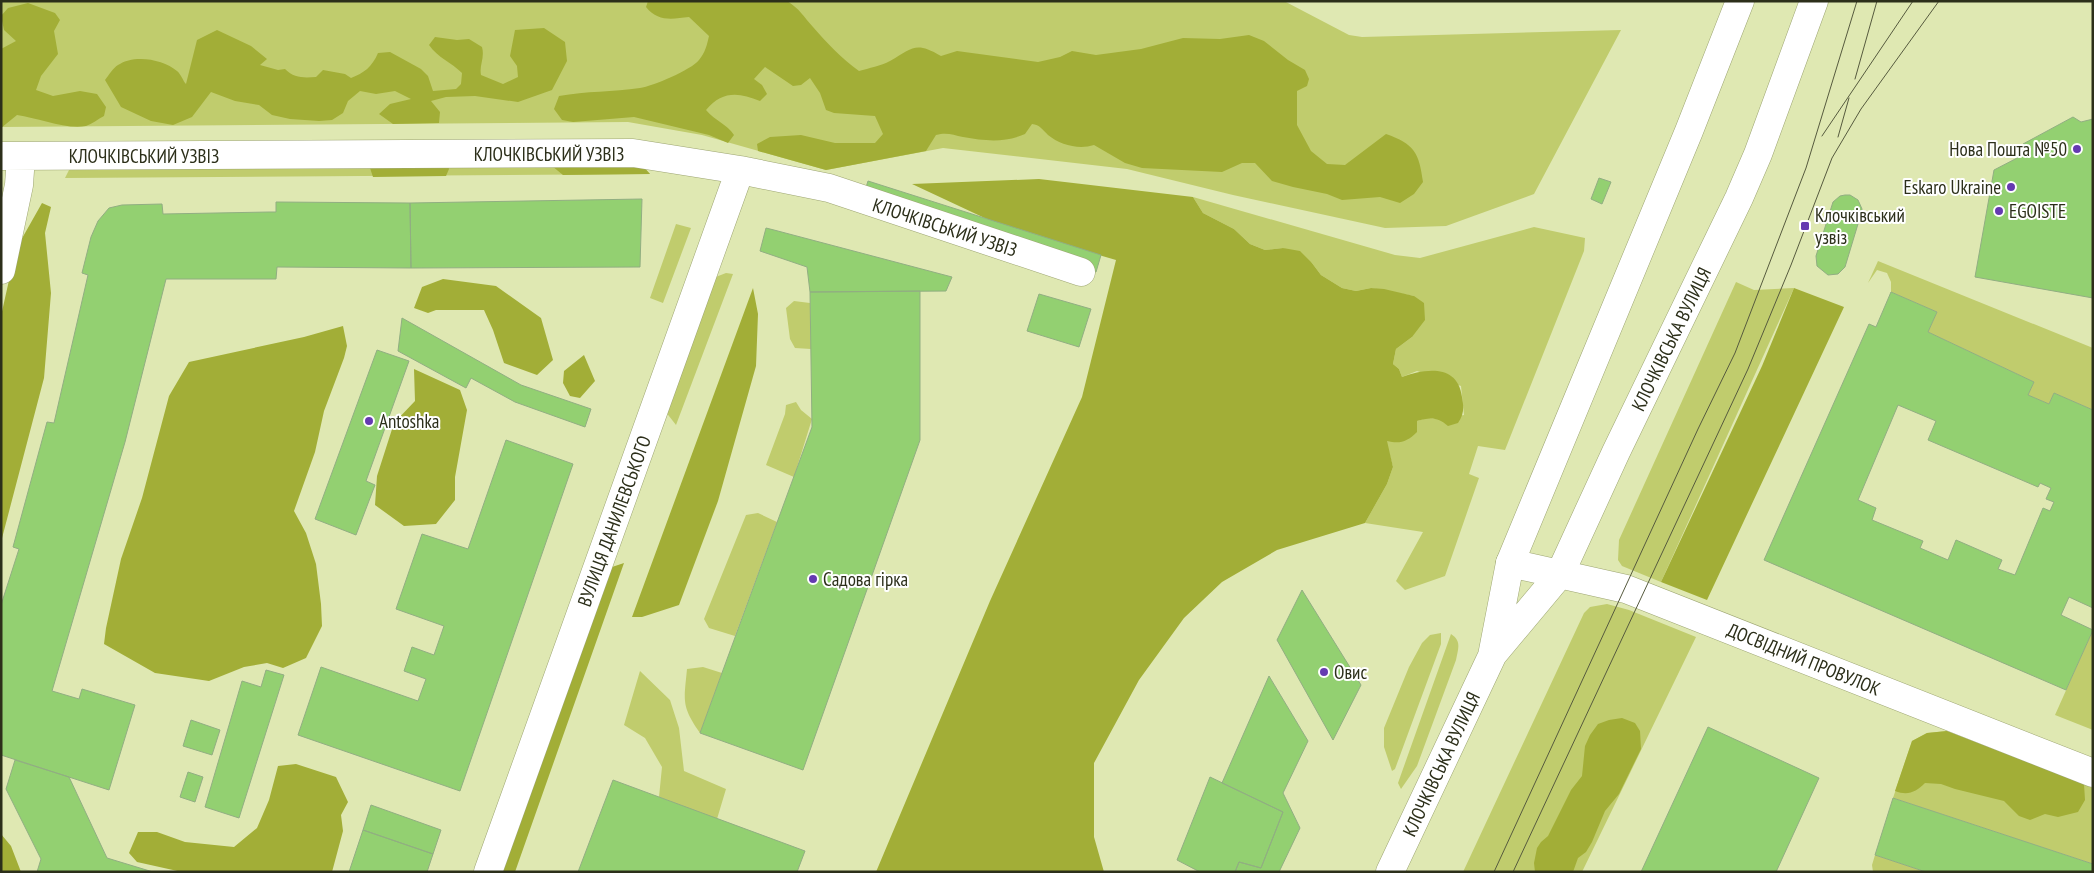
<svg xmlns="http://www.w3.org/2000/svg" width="2094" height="873" font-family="'PT Sans Narrow',sans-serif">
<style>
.green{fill:#c0cc6d}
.forest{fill:#a2ae37}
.building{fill:#93d071;stroke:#91ae82;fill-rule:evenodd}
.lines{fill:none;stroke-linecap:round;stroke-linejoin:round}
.street-casing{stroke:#9da572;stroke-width:29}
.primary-casing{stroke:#9da572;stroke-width:29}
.street{stroke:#fff;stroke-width:28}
.primary{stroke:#fff;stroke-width:28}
.tram{stroke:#565a3e;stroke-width:1}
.poi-dot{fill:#653ab1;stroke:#fff;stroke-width:2}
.labels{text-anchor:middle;stroke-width:4;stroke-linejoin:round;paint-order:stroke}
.poi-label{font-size:19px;fill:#2c2f1a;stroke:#fff;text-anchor:start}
.street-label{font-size:19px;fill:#2c2f1a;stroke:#fff}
</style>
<rect width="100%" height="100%" fill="#dfe8b2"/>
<path class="green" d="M 1,1 L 1284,1 L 1349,35 L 1362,37 L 1621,30 L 1534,194 L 1446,226 L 1385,228 L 1233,195 L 1127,169 L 943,148 L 826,170 L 702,135 L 628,122 L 1,127 Z
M 73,162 L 640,163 L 650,174 L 65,178 Z
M 1193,197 L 1395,255 L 1420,258 L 1534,227 L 1585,238 L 1584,251 L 1505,450 L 1478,446 L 1469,474 L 1479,478 L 1445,576 L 1405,590 L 1396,581 L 1423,532 L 1365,523 L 1387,484 L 1393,467 L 1386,441 L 1417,421 L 1427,418 L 1440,419 L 1464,415 L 1461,386 L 1417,371 L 1402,377 L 1399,369 L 1393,364 L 1396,349 L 1412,337 L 1414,296 L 1371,288 L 1356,291 L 1342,288 L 1321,275 L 1312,263 L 1283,248 L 1265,250 L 1250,244 L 1234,229 L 1203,213 Z
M 676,224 L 691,228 L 663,303 L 650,298 Z
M 1878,261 L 2093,348 L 2093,410 L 2054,393 L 2049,404 L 2028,395 L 2034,382 L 1928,332 L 1937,312 L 1891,292 L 1891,282 L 1887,273 L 1877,270 L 1868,283 Z
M 726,273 L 733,274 L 676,425 L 662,407 L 708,280 Z
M 1736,282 L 1754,290 L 1794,288 L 1661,582 L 1622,566 L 1618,560 L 1619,540 Z
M 794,301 L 810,303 L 811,349 L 795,348 L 790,339 L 786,308 Z
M 796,402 L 801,410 L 812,419 L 794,477 L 766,465 L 785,414 L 786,405 Z
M 758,513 L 777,522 L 735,636 L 709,628 L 704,619 L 746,515 Z
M 1607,604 L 1629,610 L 1696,637 L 1582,872 L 1463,872 L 1584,613 L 1590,607 Z
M 2093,630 L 2093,730 L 2055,715 Z
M 1441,633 L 1441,644 L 1395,769 L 1392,771 L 1384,747 L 1384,728 L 1409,667 L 1422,643 L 1430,635 Z
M 1451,634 C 1462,641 1458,649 1456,660 L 1417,766 L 1401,789 L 1398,783 Z
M 703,667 L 722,673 L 700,733 C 681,706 684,701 687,669 Z
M 640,671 L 670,700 L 679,728 L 684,771 L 726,789 L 717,819 L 659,797 L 662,767 L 645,738 L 624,725 Z
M 1947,731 L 2093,788 L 2093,864 L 1893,798 L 1912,741 L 1927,733 Z
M 1875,855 L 1926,872 L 1873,872 L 1872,865 Z"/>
<path class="forest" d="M 648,1 L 787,1 C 800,9 803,16 813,27 C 827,43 842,59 859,71 C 869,68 881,66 890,61 C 913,48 915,41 941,56 L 957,51 L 1038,62 L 1060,57 L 1072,51 L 1096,55 L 1141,49 L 1183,38 L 1220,39 L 1249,35 L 1264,41 L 1288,60 L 1305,70 L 1309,79 L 1307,86 L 1297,91 L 1297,125 L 1311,151 L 1327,164 L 1345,165 L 1386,134 C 1414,144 1419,152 1423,182 L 1414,194 L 1400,203 L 1380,197 L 1342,200 L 1327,194 L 1293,187 L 1272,181 L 1255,163 L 1242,163 L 1222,172 L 1142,168 L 1125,163 L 1094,145 C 1079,150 1060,145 1048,135 C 1042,129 1040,125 1032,124 L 1025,134 C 1005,143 985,141 963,137 C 953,135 947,132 936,135 L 926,151 L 826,170 L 758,151 L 757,144 L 770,137 L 801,135 L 835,143 L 875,143 L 883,134 L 875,116 L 834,113 L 826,110 L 820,93 L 810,78 L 801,85 L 793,86 L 765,67 L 754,79 L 762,85 L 767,94 L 760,101 C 738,92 722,91 706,110 C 715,121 727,124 734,135 L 728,143 L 709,135 L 634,117 L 573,122 L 562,120 L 554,109 L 559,96 C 586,91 613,92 640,88 C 653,86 691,70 699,60 C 705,53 707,45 709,36 L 689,17 C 672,19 658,22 646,7 Z
M 28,3 L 55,13 L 60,20 L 54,31 L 58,54 L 41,76 L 36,90 L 53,96 L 80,91 L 97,94 L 106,107 L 104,116 C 98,119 92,124 86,126 C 67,130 38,118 17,115 L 1,128 L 1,49 L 16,41 L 4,30 L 1,16 L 8,8 Z
M 544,28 L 565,42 L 567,61 L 552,90 L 518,102 L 475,96 L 446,97 L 431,101 L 440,112 L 439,123 L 393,124 L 379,114 L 390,104 L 411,99 L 395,91 L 376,94 L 360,91 L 348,101 L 343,113 L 332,120 L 319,121 L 290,119 L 272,115 L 259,105 L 235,101 L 211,92 L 192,117 L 173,125 L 151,121 L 121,107 L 105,80 C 109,75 113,68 118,65 C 134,54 163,59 177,71 C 181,74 183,81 186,84 L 197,40 L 217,30 L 251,46 L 267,59 L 260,65 L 278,70 L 285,69 C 294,78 303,78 316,77 L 323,70 L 345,74 L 351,78 C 364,73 372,67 378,53 L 390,52 L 421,69 L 428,76 L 433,91 L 456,89 L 461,84 L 462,73 C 451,62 438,58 429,45 L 435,37 L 457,40 L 469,39 L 482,47 C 485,58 479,65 481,75 L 503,84 L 518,77 L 517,66 L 510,56 L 515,30 Z
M 371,162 L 447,162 L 449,169 L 446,176 L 373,177 L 370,168 Z
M 640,163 L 650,174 L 563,175 L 552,166 Z
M 1039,179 L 1193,197 L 1203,213 L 1234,229 L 1250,244 L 1265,250 L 1283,248 L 1300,251 L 1312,263 L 1321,275 L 1342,288 L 1356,291 L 1371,288 L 1384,289 L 1414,296 L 1424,303 L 1425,320 L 1412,337 L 1396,349 L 1393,364 L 1399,369 L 1402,377 C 1426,368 1458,364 1462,397 C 1464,408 1464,414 1458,423 L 1448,426 C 1438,417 1430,417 1417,421 L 1417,432 C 1407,442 1400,444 1387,441 L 1393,467 L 1387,484 L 1365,523 L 1277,550 L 1222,582 L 1184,618 L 1139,680 L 1094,763 L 1094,837 L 1104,872 L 876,872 L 990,601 L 1082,397 L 1116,260 L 1006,228 L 912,184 Z
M 42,203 L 51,207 L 45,233 L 51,293 L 44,378 L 1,542 L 1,316 L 16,249 Z
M 443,279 L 496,286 L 541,318 L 553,360 L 537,375 L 504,363 L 493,330 L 484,310 L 436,310 L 428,313 L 414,308 L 422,287 Z
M 753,288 L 758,314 L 756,366 L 718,501 L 679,605 L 642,617 L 632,617 Z
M 1794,288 L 1844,307 L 1707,600 L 1661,582 L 1762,366 Z
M 343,326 L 347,346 L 344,358 L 324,411 L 315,452 L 294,511 L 306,533 L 316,564 L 321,604 L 322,626 L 306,658 L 283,668 L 267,663 L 244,667 L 209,681 L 155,673 L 104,644 L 106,628 L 121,559 L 142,498 L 169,396 L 189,362 L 304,337 Z
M 584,355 L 595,381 L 580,398 L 570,396 L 563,383 L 564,371 Z
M 414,369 L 460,390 L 467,410 L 455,477 L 455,500 L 436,524 L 404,526 L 375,505 L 377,476 L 394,423 L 415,401 Z
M 624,563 L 515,872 L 496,872 L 606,569 Z
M 1622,718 L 1635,723 L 1640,731 L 1641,749 L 1619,794 L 1605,811 L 1592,842 L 1586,852 L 1578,858 L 1573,872 L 1535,872 L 1534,863 L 1537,848 L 1541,842 L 1548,836 L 1571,790 L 1582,776 L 1585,746 L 1590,735 L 1598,724 L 1609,720 Z
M 1947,731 L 2084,784 L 2085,800 L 2078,812 L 2058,817 L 2045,814 L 2030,820 L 2019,816 L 2004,801 L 1955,789 L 1941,784 L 1925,783 C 1916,792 1908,796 1895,791 L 1912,741 L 1927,733 Z
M 296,764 L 336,777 L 348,802 L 341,815 L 343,831 L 332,872 L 182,872 L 137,862 L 129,853 L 138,832 L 157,832 L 185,842 L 234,847 L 257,828 L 269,800 L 278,766 Z
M 1,834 L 11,846 L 21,872 L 1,872 Z"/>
<path class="building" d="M 2073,117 L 2081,122 L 2093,119 L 2093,298 L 1975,277 L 1994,170 L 2021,156 L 2023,144 Z
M 1599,178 L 1611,182 L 1602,204 L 1591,199 Z
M 868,181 L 1101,255 L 1096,272 L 863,197 Z
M 1845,195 L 1850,195 L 1858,200 L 1862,209 L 1861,214 L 1845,267 L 1838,274 L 1828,275 L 1817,266 L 1816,256 L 1833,202 L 1840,196 Z
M 642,199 L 640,267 L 411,268 L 410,203 Z
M 276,202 L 410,203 L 411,268 L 277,267 L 276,279 L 166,279 L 125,442 L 52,691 L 79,699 L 82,689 L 135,705 L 109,790 L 1,755 L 1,605 L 19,549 L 13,547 L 47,422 L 54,423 L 88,275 L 82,273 L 91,237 L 98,221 L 109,208 L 122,205 L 162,204 L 163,214 L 269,212 L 276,212 Z
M 766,228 L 774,230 L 952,277 L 946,291 L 810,292 L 807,267 L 760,251 Z
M 920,291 L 920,440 L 803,770 L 700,733 L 812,427 L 810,292 Z
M 1891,292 L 1937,312 L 1928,332 L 2034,382 L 2028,395 L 2049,404 L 2054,393 L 2093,410 L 2093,608 L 2069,597 L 2061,615 L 2093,630 L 2066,690 L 1764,560 L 1869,324 L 1876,327 ZM 1898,405 L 1936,421 L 1928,440 L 2038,487 L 2040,483 L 2051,488 L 2046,499 L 2054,502 L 2050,511 L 2043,508 L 2015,575 L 1998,569 L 2002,560 L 1956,540 L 1948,560 L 1920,548 L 1923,541 L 1872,520 L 1876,508 L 1858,500 Z
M 1039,294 L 1091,309 L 1079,347 L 1027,331 Z
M 402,318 L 521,385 L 591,409 L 585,427 L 515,402 L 471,378 L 466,388 L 398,351 Z
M 377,350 L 409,361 L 366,481 L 375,485 L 356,535 L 315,519 Z
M 506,440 L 573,464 L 460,791 L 298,735 L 321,667 L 418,701 L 426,679 L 404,671 L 412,647 L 434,655 L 444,626 L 396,609 L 422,534 L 468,549 Z
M 1302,590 L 1361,685 L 1333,740 L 1277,640 Z
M 266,670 L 284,675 L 239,818 L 205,807 L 242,681 L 261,687 Z
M 1269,676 L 1308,741 L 1283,793 L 1300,828 L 1279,872 L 1235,872 L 1239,862 L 1261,868 L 1283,812 L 1222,783 Z
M 191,720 L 220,730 L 212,755 L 183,746 Z
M 1708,727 L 1819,778 L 1776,872 L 1641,872 Z
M 15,760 L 69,777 L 107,858 L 153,872 L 37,872 L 41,859 L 6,789 Z
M 188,772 L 203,777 L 195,802 L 180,797 Z
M 1210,777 L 1283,812 L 1261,868 L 1239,862 L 1235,872 L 1200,872 L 1177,860 Z
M 613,780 L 805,851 L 797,872 L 578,872 Z
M 1893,798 L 2093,864 L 2093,872 L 1926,872 L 1875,855 Z
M 371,805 L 441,830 L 433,854 L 363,830 Z
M 363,830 L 433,854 L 427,872 L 349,872 Z"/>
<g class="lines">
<defs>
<path id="street" d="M 1,156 L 633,153 L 740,170 L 829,188 L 1081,272
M 1,270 L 19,185 L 21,156
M 1510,563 L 1626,589 L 2093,773
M 488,872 L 740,170"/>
<path id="primary" d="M 1494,653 L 1560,574 L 1616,452 L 1739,198 L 1758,154 L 1814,1
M 1390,872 L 1492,656 L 1510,563 L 1689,131 L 1740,1"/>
</defs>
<use href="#street" class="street-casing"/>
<use href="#primary" class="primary-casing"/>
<use href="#street" class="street"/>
<use href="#primary" class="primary"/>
<path class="tram" d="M 1855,79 L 1877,1
M 1822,136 L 1913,1
M 1838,137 L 1849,98
M 1494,872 L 1698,429 L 1735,353 L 1806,168 L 1857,1
M 1513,872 L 1748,369 L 1791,265 L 1832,158 L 1861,109 L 1939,1"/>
</g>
<g class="poi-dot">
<circle cx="2077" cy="149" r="5"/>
<circle cx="2011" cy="187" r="5"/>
<circle cx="1999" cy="211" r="5"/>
<rect x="1800" y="221" width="10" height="10" rx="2.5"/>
<circle cx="369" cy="421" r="5"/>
<circle cx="813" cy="579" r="5"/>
<circle cx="1324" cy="672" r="5"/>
</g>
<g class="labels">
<g class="poi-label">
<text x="2067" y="156" text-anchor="end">Нова Пошта №50</text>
<text x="2001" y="194" text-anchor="end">Eskaro Ukraine</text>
<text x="2009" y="218">EGOISTE</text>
<text x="1815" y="222">Клочківський<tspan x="1815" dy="22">узвіз</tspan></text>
<text x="379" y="428">Antoshka</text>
<text x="823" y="586">Садова гірка</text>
<text x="1334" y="679">Овис</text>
</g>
<g class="street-label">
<text x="549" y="161">КЛОЧКІВСЬКИЙ УЗВІЗ</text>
<text x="144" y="163">КЛОЧКІВСЬКИЙ УЗВІЗ</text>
<text transform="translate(945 227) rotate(18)" y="7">КЛОЧКІВСЬКИЙ УЗВІЗ</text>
<text transform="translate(1671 339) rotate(-64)" y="7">КЛОЧКІВСЬКА ВУЛИЦЯ</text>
<text transform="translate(614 521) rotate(-70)" y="7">ВУЛИЦЯ ДАНИЛЕВСЬКОГО</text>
<text transform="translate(1804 659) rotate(22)" y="7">ДОСВІДНИЙ ПРОВУЛОК</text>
<text transform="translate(1441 764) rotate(-65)" y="7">КЛОЧКІВСЬКА ВУЛИЦЯ</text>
</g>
</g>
<rect width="2094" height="873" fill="none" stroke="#2c2f1a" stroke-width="5"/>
</svg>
